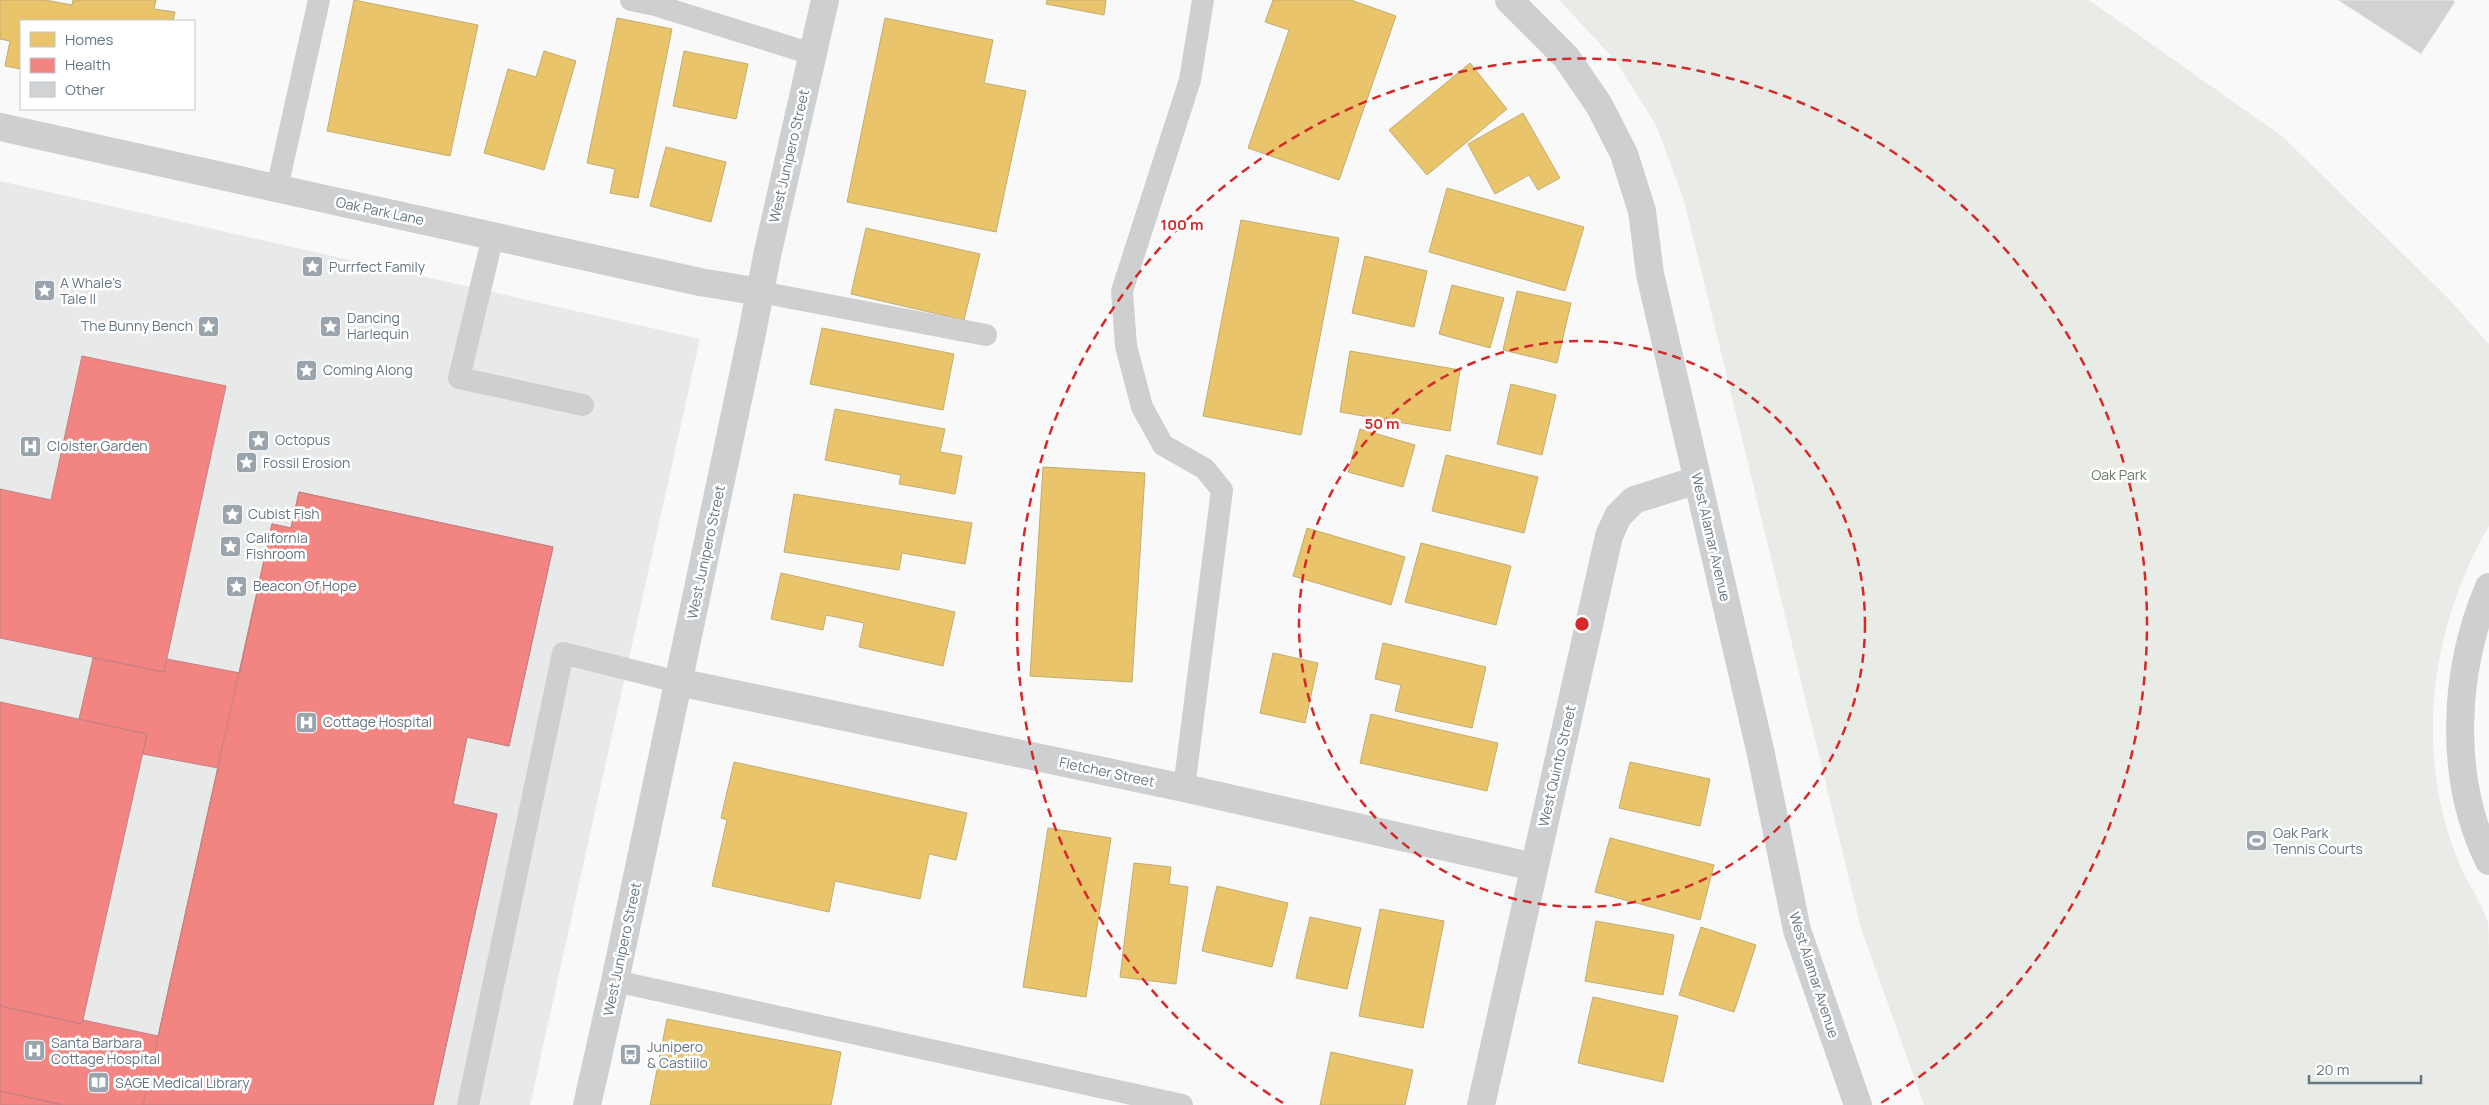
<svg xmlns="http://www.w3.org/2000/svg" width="2489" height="1105" font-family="Manrope,sans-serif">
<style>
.built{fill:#e8e9e9}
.green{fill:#e8ebe6}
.homes{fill:#e9c46a;stroke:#c1ad72}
.health{fill:#f28482;stroke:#c88082}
.building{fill:#d0d2d3;stroke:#e8e8e8}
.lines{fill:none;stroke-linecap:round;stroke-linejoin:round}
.service{stroke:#cecfd0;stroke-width:22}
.minor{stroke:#cecfd0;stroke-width:28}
.ring{fill:none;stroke:#d62828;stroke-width:2.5;stroke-dasharray:9 6}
.labels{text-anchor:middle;stroke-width:5;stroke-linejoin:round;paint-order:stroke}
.street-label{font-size:14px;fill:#657683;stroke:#fff}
.poi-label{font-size:14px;fill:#657683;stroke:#fff;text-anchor:start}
.park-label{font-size:14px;fill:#687a64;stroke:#fff}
.centre{fill:#d62828;stroke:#fff;stroke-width:2.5}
.ring-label{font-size:15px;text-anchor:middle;font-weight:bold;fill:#d62828;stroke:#fff;stroke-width:5;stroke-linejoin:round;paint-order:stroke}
</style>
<rect width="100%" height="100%" fill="#f9f9f9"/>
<path class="built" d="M 0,181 L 700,339 L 530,1105 L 0,1105 Z"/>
<path class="green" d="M 1559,0 L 2089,0 L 2283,137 L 2445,295 L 2489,344 L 2489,526 C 2431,625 2414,750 2457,858 C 2465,880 2481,900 2488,923 C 2489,937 2489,958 2489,972 C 2489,1016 2489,1061 2489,1105 L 1924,1105 L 1861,928 L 1684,200 L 1656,125 L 1616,61 Z"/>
<path class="homes" d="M 0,0 L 45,0 L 72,5 L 73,0 L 156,0 L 154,9 L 175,12 L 173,21 L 21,21 L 21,69 L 5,66 L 10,41 L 0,39 Z
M 354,0 L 478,25 L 450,156 L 327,131 Z
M 1047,0 L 1106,0 L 1104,15 L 1046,4 Z
M 1273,0 L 1351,0 L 1396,16 L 1339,180 L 1248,148 L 1289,30 L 1265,22 Z
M 617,18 L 672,29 L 638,198 L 610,193 L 615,169 L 587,163 Z
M 885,18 L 993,40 L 984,83 L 1026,91 L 996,232 L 847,202 Z
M 544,51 L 576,61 L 544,170 L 484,153 L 508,69 L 536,77 Z
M 684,51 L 748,64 L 736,119 L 673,106 Z
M 1470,63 L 1507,109 L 1427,175 L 1389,130 Z
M 1523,113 L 1560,178 L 1538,190 L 1529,175 L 1495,194 L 1468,144 Z
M 666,147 L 726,162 L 711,222 L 650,206 Z
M 1447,188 L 1584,227 L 1565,291 L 1429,252 Z
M 1241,220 L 1339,238 L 1301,435 L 1203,416 Z
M 866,228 L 980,254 L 964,320 L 851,294 Z
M 1365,256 L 1427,271 L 1414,327 L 1352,313 Z
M 1452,285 L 1504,298 L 1490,348 L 1439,334 Z
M 1517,291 L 1571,303 L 1557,363 L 1503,350 Z
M 822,328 L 954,354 L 943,410 L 810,384 Z
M 1350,351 L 1460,370 L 1450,431 L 1340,412 Z
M 1511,384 L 1556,395 L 1542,455 L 1497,444 Z
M 835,409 L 945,429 L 940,452 L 962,456 L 955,494 L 899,484 L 901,475 L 825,460 Z
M 1360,429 L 1415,445 L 1403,487 L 1348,472 Z
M 1446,455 L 1538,477 L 1524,533 L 1432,511 Z
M 1043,467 L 1145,473 L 1132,682 L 1030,676 Z
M 794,494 L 972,523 L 965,564 L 902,553 L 899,570 L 784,552 Z
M 1307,528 L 1405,557 L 1391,605 L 1293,576 Z
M 1421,543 L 1511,566 L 1496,625 L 1405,602 Z
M 781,573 L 955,612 L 943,666 L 859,647 L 864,623 L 826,615 L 823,630 L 771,619 Z
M 1383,643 L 1486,667 L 1472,728 L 1395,711 L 1401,685 L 1375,679 Z
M 1273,653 L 1318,663 L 1305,723 L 1260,713 Z
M 1371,714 L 1498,743 L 1487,791 L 1360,763 Z
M 734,762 L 967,813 L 956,860 L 929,854 L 920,899 L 835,881 L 829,912 L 712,886 L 727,820 L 721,818 Z
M 1630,762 L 1710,779 L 1700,826 L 1619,808 Z
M 1048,828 L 1111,838 L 1086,997 L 1023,987 Z
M 1610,838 L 1714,865 L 1700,920 L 1595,892 Z
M 1134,863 L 1171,867 L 1169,884 L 1188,887 L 1176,984 L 1120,977 Z
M 1217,886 L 1288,903 L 1272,967 L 1202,951 Z
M 1380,909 L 1444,921 L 1423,1028 L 1359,1016 Z
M 1310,917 L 1361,928 L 1347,989 L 1296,978 Z
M 1596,921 L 1674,935 L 1663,995 L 1585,981 Z
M 1701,927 L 1756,945 L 1734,1012 L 1679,995 Z
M 1593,997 L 1678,1016 L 1663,1082 L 1578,1063 Z
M 667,1019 L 841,1052 L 831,1105 L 650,1105 Z
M 1331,1052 L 1413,1070 L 1405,1105 L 1320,1105 Z"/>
<path class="health" d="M 82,356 L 226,386 L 164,672 L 0,638 L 0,489 L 51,500 Z
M 299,492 L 553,547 L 509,746 L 467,737 L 453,804 L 497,814 L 433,1105 L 143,1105 L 218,768 L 143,754 L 147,734 L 79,719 L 93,658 L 164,672 L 167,659 L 240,673 L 272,524 L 291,528 Z
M 299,492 L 553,547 L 509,746 L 467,737 L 453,804 L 497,814 L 433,1105 L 61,1105 L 0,1091 L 0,1006 L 82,1024 L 83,1020 L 158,1036 L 272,524 L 291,528 Z
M 0,702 L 147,734 L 82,1024 L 0,1006 Z
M 0,1091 L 61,1104 L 61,1105 L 0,1105 Z"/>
<path class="building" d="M 2338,0 L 2453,0 L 2455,2 L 2421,54 Z"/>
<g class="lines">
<path class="service" d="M 631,0 L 655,5 L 812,54
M 277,188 L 319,0
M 493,236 L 459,378 L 583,405
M 760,292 L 986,335
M 1184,788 L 1222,490 L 1205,469 L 1163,445 L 1142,407 L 1126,346 L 1122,291 L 1190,80 L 1203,0
M 615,981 L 1182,1105
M 468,1105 L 563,653 L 678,682"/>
<path class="minor" d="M 1509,0 L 1566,57 L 1599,105 L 1624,154 L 1642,211 L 1650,274 L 1761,754 L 1797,930 L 1858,1105
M 0,127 L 700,282 L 760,292
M 2489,587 C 2453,671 2448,778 2489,861
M 678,682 L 1184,788 L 1534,867
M 587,1105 L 615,981 L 751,338 L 768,251 L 825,0
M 1481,1105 L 1609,536 L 1618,516 L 1634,500 L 1697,480"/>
</g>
<g class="ring">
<circle cx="1582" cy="624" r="283"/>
<path d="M1283 1103A565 565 0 1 1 1881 1103"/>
</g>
<defs>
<symbol id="sight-square" viewBox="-11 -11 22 22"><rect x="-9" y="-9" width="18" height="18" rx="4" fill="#99a4ac" stroke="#fff"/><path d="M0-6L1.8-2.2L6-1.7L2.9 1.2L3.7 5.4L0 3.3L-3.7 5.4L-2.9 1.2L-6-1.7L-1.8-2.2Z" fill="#fff"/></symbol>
<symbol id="hospital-square" viewBox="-11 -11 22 22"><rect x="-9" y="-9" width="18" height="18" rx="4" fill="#99a4ac" stroke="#fff"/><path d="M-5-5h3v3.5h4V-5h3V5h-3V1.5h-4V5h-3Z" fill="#fff"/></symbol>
<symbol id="stadium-square" viewBox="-11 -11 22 22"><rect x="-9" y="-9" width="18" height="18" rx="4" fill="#99a4ac" stroke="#fff"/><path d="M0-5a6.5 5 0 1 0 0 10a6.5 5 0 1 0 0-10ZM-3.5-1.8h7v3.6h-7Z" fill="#fff"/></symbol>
<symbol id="bus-square" viewBox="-11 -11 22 22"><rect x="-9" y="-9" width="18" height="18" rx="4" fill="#99a4ac" stroke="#fff"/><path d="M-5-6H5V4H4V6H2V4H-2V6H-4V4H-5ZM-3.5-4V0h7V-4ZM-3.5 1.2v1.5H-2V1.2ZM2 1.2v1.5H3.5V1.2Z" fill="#fff"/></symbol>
<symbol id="library-square" viewBox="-11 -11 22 22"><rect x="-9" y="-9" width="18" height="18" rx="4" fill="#99a4ac" stroke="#fff"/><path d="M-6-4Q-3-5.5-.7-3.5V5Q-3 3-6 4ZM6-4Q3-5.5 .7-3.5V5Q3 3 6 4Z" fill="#fff"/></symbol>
</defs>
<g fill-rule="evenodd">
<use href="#sight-square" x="300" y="254" width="25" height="25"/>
<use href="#sight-square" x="32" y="278" width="25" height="25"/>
<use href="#sight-square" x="196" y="314" width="25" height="25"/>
<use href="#sight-square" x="318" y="314" width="25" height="25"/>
<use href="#sight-square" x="294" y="358" width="25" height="25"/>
<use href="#sight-square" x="246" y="428" width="25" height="25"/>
<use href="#hospital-square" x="18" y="434" width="25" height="25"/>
<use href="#sight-square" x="234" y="450" width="25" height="25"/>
<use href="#sight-square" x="220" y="502" width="25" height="25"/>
<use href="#sight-square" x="218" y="534" width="25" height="25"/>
<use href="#sight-square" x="224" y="574" width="25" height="25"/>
<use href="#hospital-square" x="294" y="710" width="25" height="25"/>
<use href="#stadium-square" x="2244" y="828" width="25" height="25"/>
<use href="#hospital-square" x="22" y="1038" width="25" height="25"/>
<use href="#bus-square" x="618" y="1042" width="25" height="25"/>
<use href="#library-square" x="86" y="1070" width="25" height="25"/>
</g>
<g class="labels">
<g class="street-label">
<text transform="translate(789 156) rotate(-77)" y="5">West Junipero Street</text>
<text transform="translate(380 211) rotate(12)" y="5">Oak Park Lane</text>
<text transform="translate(1711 537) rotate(77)" y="5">West Alamar Avenue</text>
<text transform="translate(706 552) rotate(-78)" y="5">West Junipero Street</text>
<text transform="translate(1557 766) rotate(-77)" y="5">West Quinto Street</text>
<text transform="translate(1107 772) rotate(12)" y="5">Fletcher Street</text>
<text transform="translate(622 949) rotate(-78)" y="5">West Junipero Street</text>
<text transform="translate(1814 975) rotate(72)" y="5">West Alamar Avenue</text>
</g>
<g class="poi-label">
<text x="329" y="272">Purrfect Family</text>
<text x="60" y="288">A Whale's<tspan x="60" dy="16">Tale II</tspan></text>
<text x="347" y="323">Dancing<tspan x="347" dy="16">Harlequin</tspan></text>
<text x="193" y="331" text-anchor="end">The Bunny Bench</text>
<text x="323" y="375">Coming Along</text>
<text x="275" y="445">Octopus</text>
<text x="47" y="451">Cloister Garden</text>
<text x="263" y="468">Fossil Erosion</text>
<text x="248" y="519">Cubist Fish</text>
<text x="246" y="543">California<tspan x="246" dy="16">Fishroom</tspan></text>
<text x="253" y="591">Beacon Of Hope</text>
<text x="323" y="727">Cottage Hospital</text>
<text x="2273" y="838">Oak Park<tspan x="2273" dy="16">Tennis Courts</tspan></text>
<text x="51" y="1048">Santa Barbara<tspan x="51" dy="16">Cottage Hospital</tspan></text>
<text x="647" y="1052">Junipero<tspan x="647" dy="16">&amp; Castillo</tspan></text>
<text x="115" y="1088">SAGE Medical Library</text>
</g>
<g class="park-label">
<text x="2119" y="480">Oak Park</text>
</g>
</g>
<circle cx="1582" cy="624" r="8" class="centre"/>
<g class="ring-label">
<text x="1182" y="230">100 m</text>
<text x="1382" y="429">50 m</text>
</g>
<rect x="20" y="20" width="175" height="90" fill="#ffffff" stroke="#c1c8cd"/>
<rect x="30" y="32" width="25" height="15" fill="#e9c46a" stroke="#c1c8cd"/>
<text x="65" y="45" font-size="15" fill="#657683">Homes</text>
<rect x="30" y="58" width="25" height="15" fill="#f28482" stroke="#c1c8cd"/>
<text x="65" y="70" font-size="15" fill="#657683">Health</text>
<rect x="30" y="82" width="25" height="15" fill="#d0d2d3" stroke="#c1c8cd"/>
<text x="65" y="95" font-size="15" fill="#657683">Other</text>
<path d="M2309 1075v8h112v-8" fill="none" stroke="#657683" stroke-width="2.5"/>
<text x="2316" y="1075" font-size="15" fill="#657683" stroke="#ffffff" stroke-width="4" paint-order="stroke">20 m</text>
</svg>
